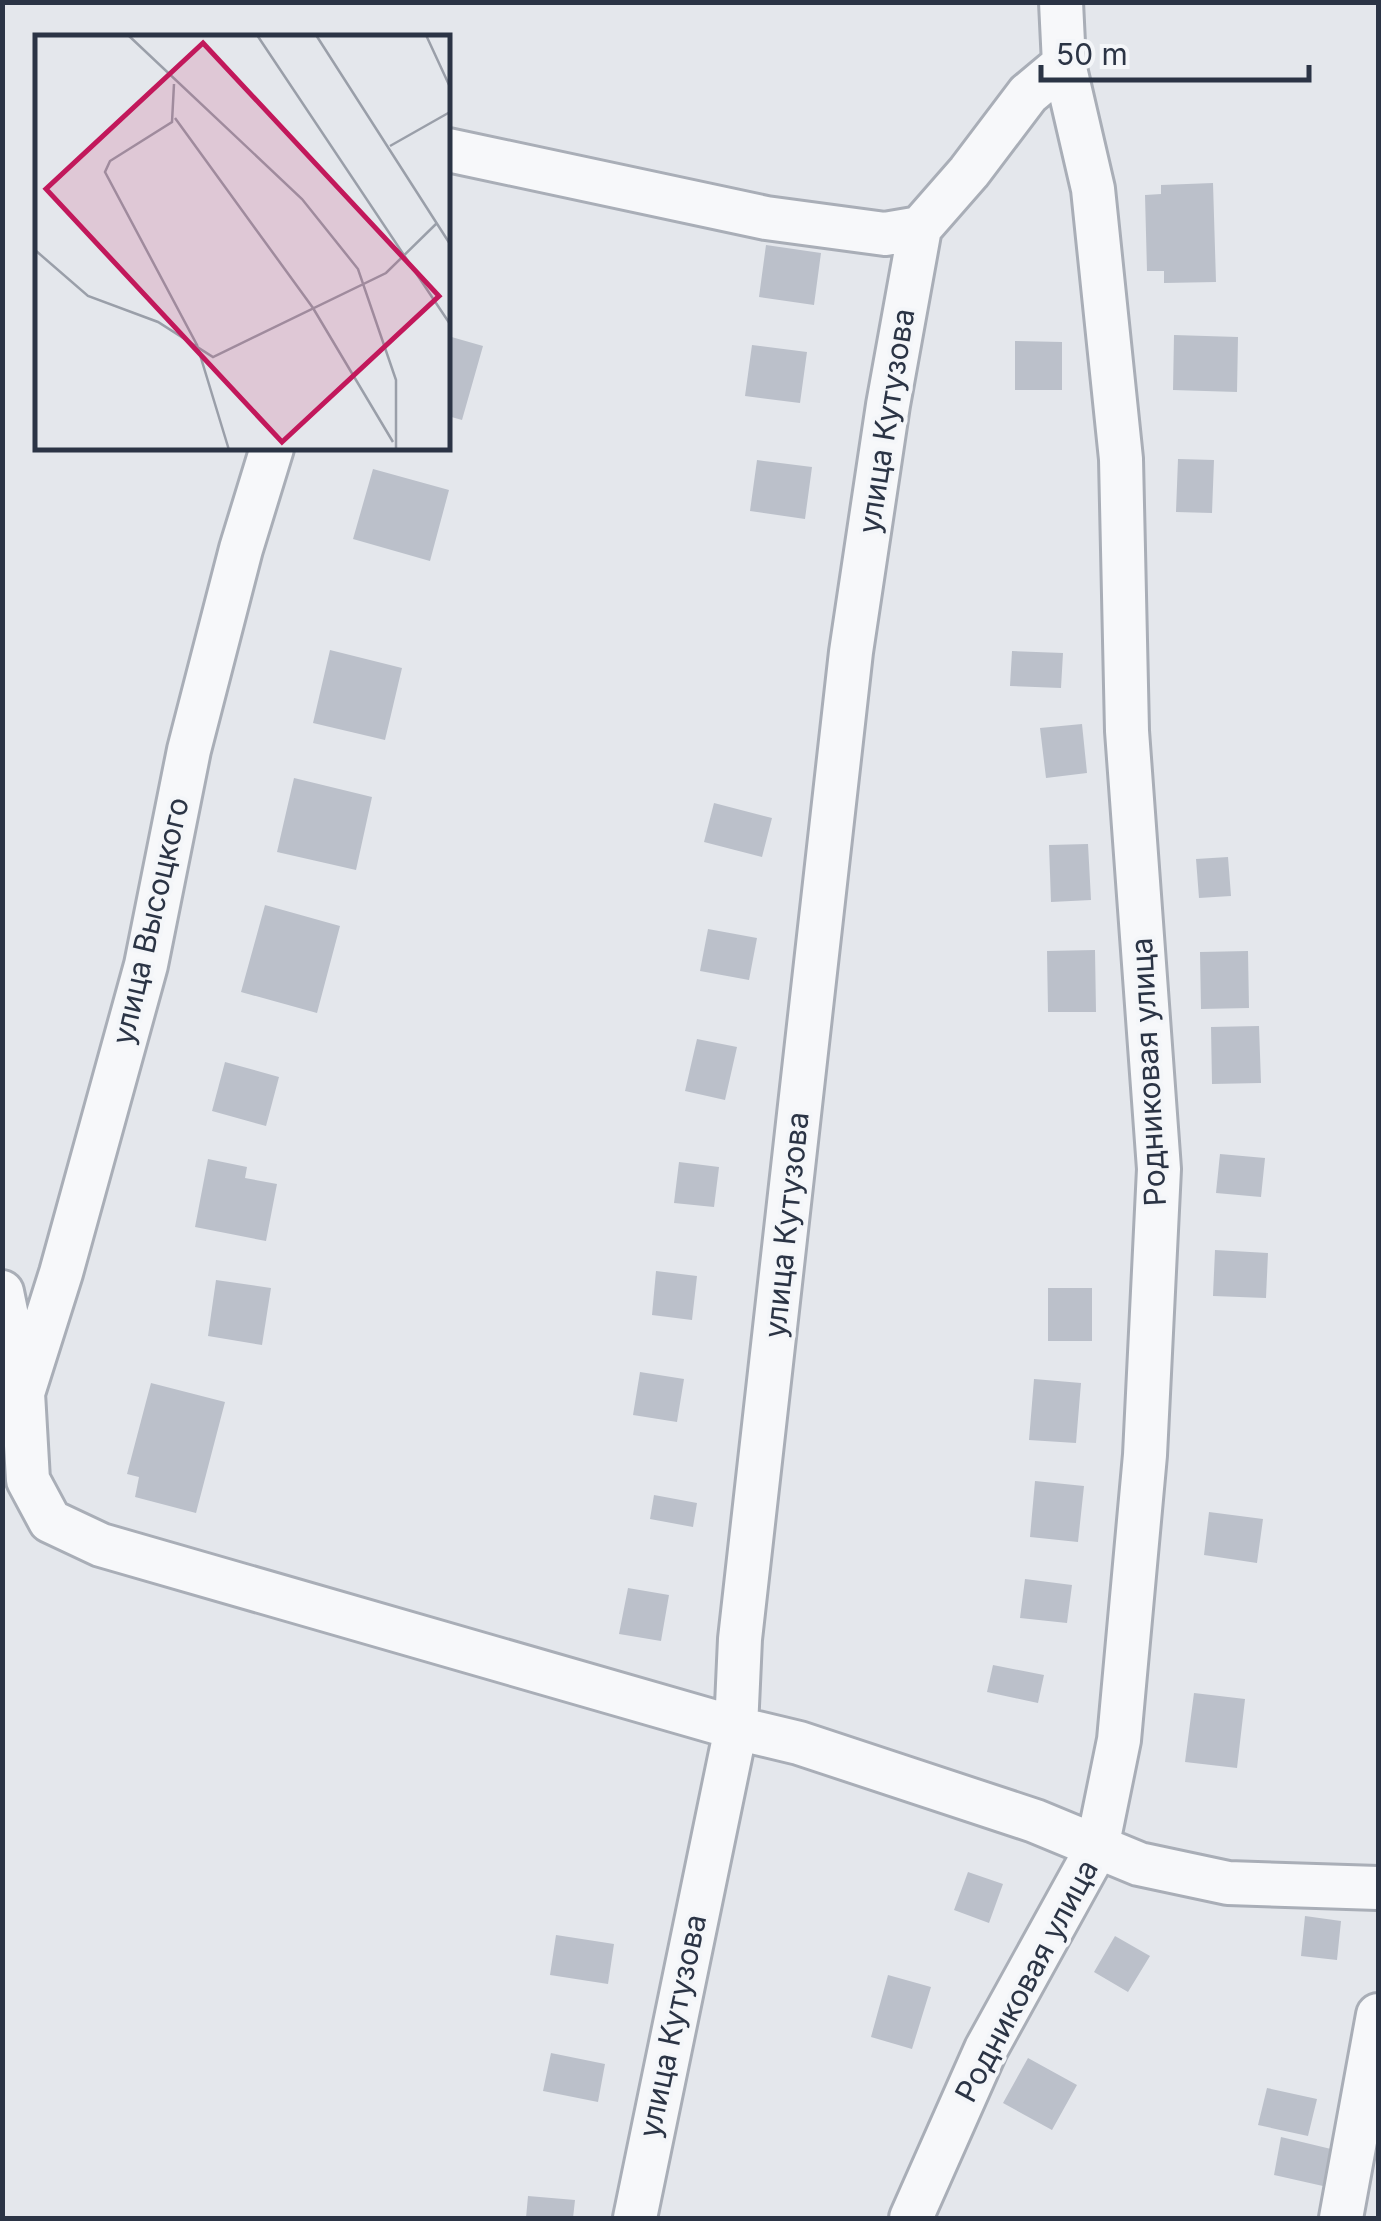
<svg xmlns="http://www.w3.org/2000/svg" width="1381" height="2221" font-family="Inter,sans-serif">
<style>
.building{fill:#bbc0ca}
.lines{fill:none;stroke-linecap:round;stroke-linejoin:round}
.minor-casing{stroke:#a9aeb7;stroke-width:48}
.minor{stroke:#f7f8fa;stroke-width:42}
.labels{text-anchor:middle;stroke-width:8;stroke-linejoin:round;paint-order:stroke}
.street-label{font-size:30px;fill:#2b3445;stroke:#f4f6f9}
.inset-road{fill:none;stroke:#9a9fa9;stroke-width:2.5}
.view{fill:#c2185b;fill-opacity:0.15;stroke:#c2185b;stroke-width:5}
.inset-edge{fill:none;stroke:#2b3445;stroke-width:5}
</style>
<rect width="100%" height="100%" fill="#e4e7ec"/>
<path class="building" d="M 1213,183 L 1216,282 L 1164,283 L 1164,271 L 1147,271 L 1145,195 L 1161,194 L 1161,185 Z
M 766,245 L 821,253 L 814,305 L 759,297 Z
M 1174,335 L 1238,337 L 1237,392 L 1173,390 Z
M 448,336 L 483,346 L 462,420 L 448,416 Z
M 1015,341 L 1062,342 L 1062,390 L 1015,390 Z
M 752,345 L 807,352 L 800,403 L 745,396 Z
M 1178,459 L 1214,460 L 1212,513 L 1176,512 Z
M 757,460 L 812,467 L 805,519 L 750,511 Z
M 373,469 L 449,490 L 430,561 L 353,539 Z
M 330,650 L 402,668 L 385,740 L 313,723 Z
M 1012,651 L 1063,653 L 1061,688 L 1010,686 Z
M 1082,724 L 1087,773 L 1046,778 L 1040,728 Z
M 294,778 L 372,797 L 356,870 L 277,852 Z
M 714,803 L 772,818 L 762,857 L 704,842 Z
M 1088,844 L 1091,900 L 1051,902 L 1049,845 Z
M 1228,857 L 1231,896 L 1199,898 L 1196,859 Z
M 265,905 L 340,926 L 317,1013 L 241,992 Z
M 708,929 L 757,938 L 749,980 L 700,971 Z
M 1095,950 L 1096,1012 L 1048,1012 L 1047,951 Z
M 1248,951 L 1249,1008 L 1201,1009 L 1200,952 Z
M 1259,1026 L 1261,1083 L 1212,1084 L 1211,1027 Z
M 697,1039 L 737,1047 L 725,1100 L 685,1091 Z
M 225,1062 L 279,1077 L 266,1126 L 212,1111 Z
M 1220,1154 L 1265,1158 L 1261,1197 L 1216,1193 Z
M 208,1159 L 247,1167 L 245,1178 L 277,1184 L 266,1241 L 195,1227 Z
M 679,1162 L 719,1167 L 714,1207 L 674,1203 Z
M 1215,1250 L 1268,1253 L 1266,1298 L 1213,1296 Z
M 656,1271 L 697,1276 L 692,1320 L 652,1315 Z
M 216,1280 L 271,1288 L 262,1345 L 208,1336 Z
M 1048,1288 L 1092,1288 L 1092,1341 L 1048,1341 Z
M 640,1372 L 684,1379 L 677,1422 L 633,1415 Z
M 1034,1379 L 1081,1383 L 1076,1443 L 1029,1440 Z
M 151,1383 L 225,1402 L 196,1513 L 135,1497 L 139,1477 L 127,1474 Z
M 1035,1481 L 1084,1486 L 1078,1542 L 1030,1537 Z
M 654,1495 L 697,1503 L 693,1527 L 650,1519 Z
M 1209,1512 L 1263,1519 L 1257,1563 L 1204,1555 Z
M 1025,1579 L 1072,1585 L 1067,1623 L 1020,1618 Z
M 628,1588 L 669,1595 L 661,1641 L 619,1634 Z
M 993,1665 L 1044,1675 L 1038,1703 L 987,1692 Z
M 1194,1693 L 1245,1699 L 1237,1768 L 1185,1762 Z
M 968,1872 L 1003,1884 L 989,1923 L 954,1910 Z
M 1305,1916 L 1341,1921 L 1337,1960 L 1301,1956 Z
M 556,1935 L 614,1944 L 608,1984 L 550,1975 Z
M 1115,1936 L 1150,1956 L 1128,1992 L 1094,1972 Z
M 888,1975 L 931,1987 L 912,2049 L 871,2037 Z
M 551,2053 L 605,2064 L 598,2102 L 543,2091 Z
M 1028,2058 L 1077,2085 L 1052,2130 L 1003,2103 Z
M 1267,2088 L 1317,2099 L 1308,2136 L 1258,2125 Z
M 1281,2137 L 1331,2149 L 1323,2186 L 1274,2175 Z
M 528,2196 L 575,2200 L 573,2218 L 526,2218 Z"/>
<g class="lines">
<defs>
<path id="minor" d="M 448,150 L 766,218 L 885,234 L 920,228 L 969,172 L 1028,94 L 1064,64
M 2,1292 L 23,1393 L 28,1480 L 50,1521 L 101,1545 L 736,1728 L 799,1743 L 1035,1821 L 1139,1864 L 1228,1883 L 1378,1888
M 24,1390 L 61,1273 L 146,965 L 189,750 L 241,549 L 272,448
M 635,2218 L 736,1728 L 740,1639 L 851,652 L 888,405 L 920,228
M 911,2218 L 986,2049 L 1097,1848 L 1119,1740 L 1145,1455 L 1159,1169 L 1127,731 L 1121,459 L 1093,189 L 1064,64 L 1061,2
M 1341,2218 L 1378,2015"/>
</defs>
<use href="#minor" class="minor-casing"/>
<use href="#minor" class="minor"/>
</g>
<g class="labels">
<g class="street-label">
<text transform="translate(887 421) rotate(-81)" y="10">улица Кутузова</text>
<text transform="translate(151 921) rotate(-77)" y="10">улица Высоцкого</text>
<text transform="translate(1149 1072) rotate(-93)" y="10">Родниковая улица</text>
<text transform="translate(787 1225) rotate(-84)" y="10">улица Кутузова</text>
<text transform="translate(1027 1981) rotate(-62)" y="10">Родниковая улица</text>
<text transform="translate(673 2026) rotate(-78)" y="10">улица Кутузова</text>
</g>
</g>
<g transform="translate(35 35)">
<rect width="415" height="415" fill="#e4e7ec"/>
<path class="inset-road" d="M 93,0 L 267,164 L 323,234 L 361,345 L 361,415M 222,0 L 415,289M 281,0 L 415,209M 391,0 L 415,52M 139,49 L 137,87 L 75,126 L 70,137 L 162,310 L 194,415M 140,83 L 278,273 L 358,407M 355,111 L 415,77M 0,215 L 53,261 L 123,287 L 178,322 L 351,238 L 402,188"/>
<path class="view" d="M 168,8 L 404,261 L 247,407 L 11,154 Z"/>
<rect width="415" height="415" class="inset-edge"/>
</g>
<rect width="1381" height="2221" fill="none" stroke="#2b3445" stroke-width="10"/>
<path d="M1041 65v15h268v-15" fill="none" stroke="#2b3445" stroke-width="5"/>
<text x="1056" y="65" font-size="30" fill="#2b3445" stroke="#f4f6f9" stroke-width="8" paint-order="stroke">50 m</text>
</svg>
